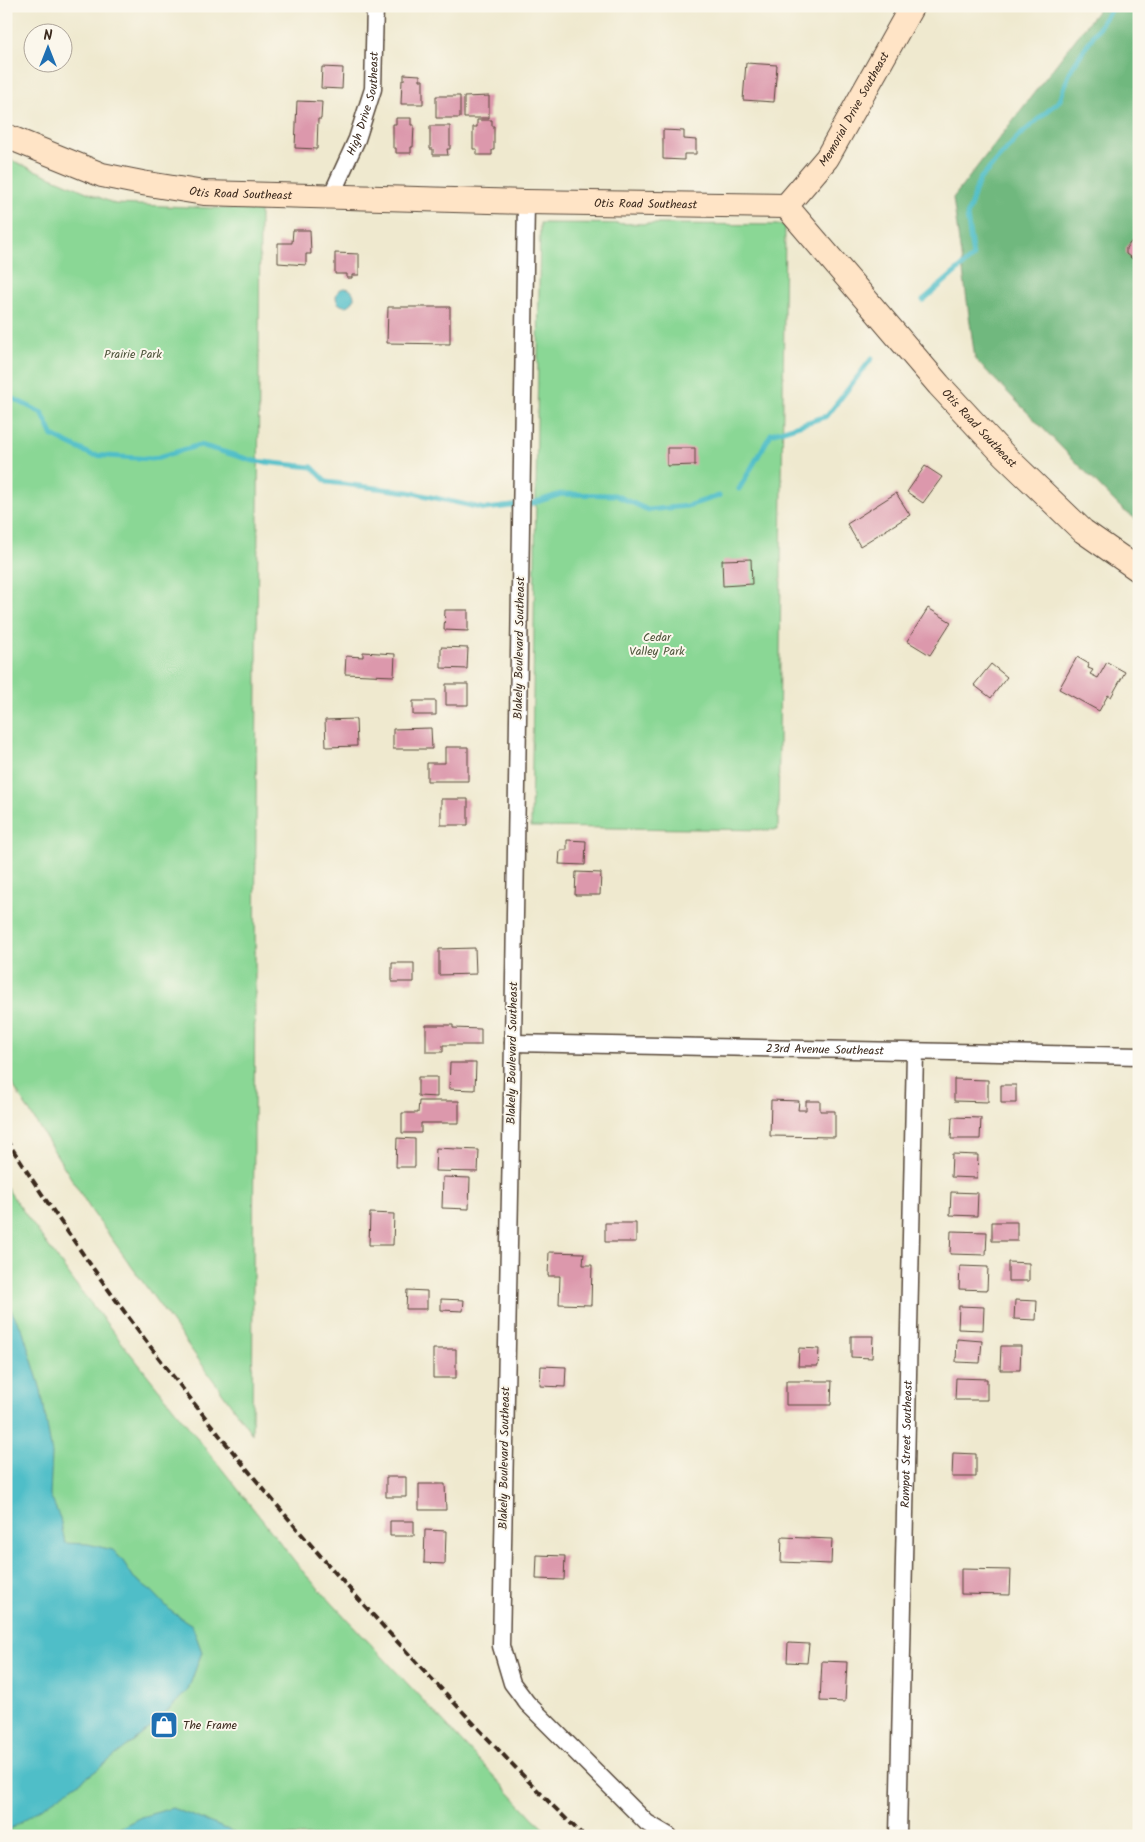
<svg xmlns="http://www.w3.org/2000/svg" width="1145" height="1842" font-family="Kalam,sans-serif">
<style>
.green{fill:#8ad795;stroke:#62805a}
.forest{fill:#6fb87e;stroke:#55714e}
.water{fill:#50bec8;stroke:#467473}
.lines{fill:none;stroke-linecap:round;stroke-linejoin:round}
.stream{stroke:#50bec8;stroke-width:5}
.building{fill:#dc98ac}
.street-casing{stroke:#564739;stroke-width:19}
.secondary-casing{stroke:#564739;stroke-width:26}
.street{stroke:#fff;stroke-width:16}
.secondary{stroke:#ffe4c6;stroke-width:24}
.rail{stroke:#3b2a1e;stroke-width:4;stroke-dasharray:8 4;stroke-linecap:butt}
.labels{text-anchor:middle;stroke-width:4;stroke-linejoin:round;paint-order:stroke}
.street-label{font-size:12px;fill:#3b2a1e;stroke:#fbf7ec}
.park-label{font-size:12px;fill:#4f553c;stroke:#fbf7ec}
.poi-label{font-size:12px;fill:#3b2a1e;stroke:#fbf7ec;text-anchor:start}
</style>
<rect width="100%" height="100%" fill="#fbf7ec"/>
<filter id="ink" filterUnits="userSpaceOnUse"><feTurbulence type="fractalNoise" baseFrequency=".02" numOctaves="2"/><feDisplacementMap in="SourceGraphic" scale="10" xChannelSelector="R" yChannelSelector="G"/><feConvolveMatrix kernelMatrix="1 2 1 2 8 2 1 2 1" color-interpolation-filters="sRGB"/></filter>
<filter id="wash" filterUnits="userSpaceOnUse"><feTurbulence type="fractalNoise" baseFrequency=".0096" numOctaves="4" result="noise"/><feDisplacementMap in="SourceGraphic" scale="20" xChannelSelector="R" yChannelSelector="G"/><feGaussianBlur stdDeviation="1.12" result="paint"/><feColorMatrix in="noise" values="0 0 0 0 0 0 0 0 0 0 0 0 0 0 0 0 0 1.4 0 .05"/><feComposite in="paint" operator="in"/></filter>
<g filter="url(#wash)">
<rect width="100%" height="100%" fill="#efe9cf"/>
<path class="green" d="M 6,158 L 115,204 L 260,210 L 252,1434 L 91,1210 L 6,1074 Z
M 540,223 L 785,225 L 778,830 L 531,827 Z
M 6,1187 L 77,1286 L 305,1574 L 533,1818 L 553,1836 L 6,1836 Z"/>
<path class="forest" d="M 1101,6 L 1139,6 L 1139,521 L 1123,510 L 975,359 L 953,198 Z"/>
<path class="water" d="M336 297a9 9 0 1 1 18 0a9 9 0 1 1-18 0Z
M 6,1302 L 23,1331 L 41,1390 L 52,1454 L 50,1495 L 60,1518 L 65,1543 L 88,1544 L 113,1550 L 123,1561 L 134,1578 L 152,1591 L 172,1612 L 192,1625 L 202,1652 L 188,1690 L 154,1725 L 93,1773 L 6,1832 Z
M 172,1808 L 234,1832 L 238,1836 L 104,1836 L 141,1817 Z"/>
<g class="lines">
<path class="stream" d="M 923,300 L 973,257 L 967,216 L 979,180 L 1017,138 L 1060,100 L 1071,69 L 1113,6
M 6,395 L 42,413 L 53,436 L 92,455 L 152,459 L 200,445 L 254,461 L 312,467 L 327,482 L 409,492 L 485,509 L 530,504 L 561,494 L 615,495 L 648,510 L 687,506 L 719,496
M 739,489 L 771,434 L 827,416 L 872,358"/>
</g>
<g id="blocks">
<path class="building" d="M 746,63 L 777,65 L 774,102 L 743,100 Z
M 322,67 L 343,68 L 342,89 L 321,88 Z
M 404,74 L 420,75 L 420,80 L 423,80 L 423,104 L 401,104 L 402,80 L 404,80 Z
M 436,96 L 460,96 L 460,118 L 436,118 Z
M 489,96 L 489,118 L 464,118 L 464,97 Z
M 297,101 L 322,102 L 321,119 L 318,119 L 317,149 L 295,148 Z
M 396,118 L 411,118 L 411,125 L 414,125 L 413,147 L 411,147 L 411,153 L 396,153 L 396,148 L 393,148 L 393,124 L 396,124 Z
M 477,120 L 492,120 L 492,126 L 494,126 L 494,150 L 492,150 L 492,155 L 477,155 L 477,149 L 473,149 L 473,127 L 477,127 Z
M 430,126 L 450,126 L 450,149 L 447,149 L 448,155 L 433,155 L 433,149 L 430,149 Z
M 663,130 L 684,131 L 684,139 L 696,140 L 696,154 L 684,154 L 684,160 L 663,159 Z
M 293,230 L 310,230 L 311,254 L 306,254 L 306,265 L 278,263 L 278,243 L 292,243 Z
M 1139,232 L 1139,264 L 1126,254 L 1126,248 Z
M 335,253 L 359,254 L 359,275 L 352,275 L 352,278 L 347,278 L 347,274 L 335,274 Z
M 388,307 L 450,307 L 450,344 L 387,343 Z
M 667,448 L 695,448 L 695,465 L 667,466 Z
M 925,466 L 942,477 L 923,503 L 907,492 Z
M 896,493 L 910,515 L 860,546 L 847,524 Z
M 751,559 L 752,584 L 723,586 L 722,560 Z
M 928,608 L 951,622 L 930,655 L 907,641 Z
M 445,610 L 468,610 L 468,631 L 444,630 Z
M 441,647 L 468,648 L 467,669 L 441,668 Z
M 363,652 L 395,654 L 394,676 L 345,674 L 346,656 L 363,657 Z
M 1077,657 L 1089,664 L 1088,668 L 1093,670 L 1090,674 L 1098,678 L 1107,662 L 1125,672 L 1111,697 L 1108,695 L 1099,711 L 1059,689 Z
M 991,664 L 1007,677 L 991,698 L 974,685 Z
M 446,684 L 468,684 L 468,705 L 446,705 Z
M 413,701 L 436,701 L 436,715 L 413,715 Z
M 356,719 L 357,746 L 326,747 L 325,720 Z
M 431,728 L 432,749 L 393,749 L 393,729 Z
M 445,747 L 468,747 L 468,781 L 427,781 L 427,763 L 445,763 Z
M 441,799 L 468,799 L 468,825 L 441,825 Z
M 567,840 L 586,841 L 585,865 L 559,864 L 560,850 L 567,850 Z
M 576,872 L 601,873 L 600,895 L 575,895 Z
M 475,948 L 476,974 L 439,975 L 439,949 Z
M 392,963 L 414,963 L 414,982 L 392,982 Z
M 426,1025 L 453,1025 L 453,1028 L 481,1029 L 481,1045 L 443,1045 L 443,1052 L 426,1052 Z
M 450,1063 L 476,1063 L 475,1090 L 449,1089 Z
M 418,1077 L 437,1077 L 437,1097 L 418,1096 Z
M 954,1079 L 988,1080 L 988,1102 L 954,1101 Z
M 1001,1085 L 1016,1085 L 1016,1103 L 1001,1103 Z
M 771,1100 L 799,1101 L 798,1110 L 806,1110 L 806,1101 L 820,1101 L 820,1111 L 835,1111 L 835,1137 L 770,1136 Z
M 419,1101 L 459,1101 L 459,1123 L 421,1123 L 421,1133 L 402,1133 L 402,1113 L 418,1113 Z
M 952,1117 L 981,1118 L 980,1139 L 951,1139 Z
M 397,1138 L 415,1139 L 415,1167 L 396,1167 Z
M 436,1148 L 479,1150 L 478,1172 L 435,1171 Z
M 952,1154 L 978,1155 L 977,1178 L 951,1177 Z
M 443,1177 L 470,1178 L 469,1209 L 442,1208 Z
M 951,1192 L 978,1193 L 977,1216 L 950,1215 Z
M 370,1213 L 394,1214 L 393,1245 L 369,1245 Z
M 992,1222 L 1017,1222 L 1017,1241 L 992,1241 Z
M 605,1223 L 636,1223 L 636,1242 L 605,1242 Z
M 951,1231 L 987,1232 L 986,1255 L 950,1254 Z
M 549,1252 L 584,1253 L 583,1265 L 592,1265 L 591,1305 L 559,1304 L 560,1276 L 548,1276 Z
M 1008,1262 L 1029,1263 L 1029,1281 L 1008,1281 Z
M 960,1266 L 988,1267 L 987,1290 L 959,1289 Z
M 407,1290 L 427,1291 L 427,1309 L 406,1309 Z
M 441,1299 L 464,1300 L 463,1311 L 441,1310 Z
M 1015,1300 L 1037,1301 L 1036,1320 L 1014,1319 Z
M 959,1306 L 984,1307 L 983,1330 L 958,1329 Z
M 851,1336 L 873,1336 L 872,1358 L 851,1357 Z
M 957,1339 L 982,1341 L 980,1363 L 956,1362 Z
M 1001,1346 L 1021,1346 L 1020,1370 L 1000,1370 Z
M 799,1348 L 819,1349 L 818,1366 L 798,1366 Z
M 433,1349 L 456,1349 L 456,1378 L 433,1378 Z
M 541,1366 L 566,1367 L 565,1387 L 540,1386 Z
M 956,1378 L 987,1379 L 987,1400 L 955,1400 Z
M 786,1381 L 832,1381 L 831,1405 L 786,1405 Z
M 953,1453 L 976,1454 L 976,1477 L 952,1477 Z
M 386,1477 L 406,1477 L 406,1497 L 386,1497 Z
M 419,1484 L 445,1484 L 446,1510 L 419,1510 Z
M 390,1521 L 414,1521 L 414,1536 L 390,1536 Z
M 425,1530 L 446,1531 L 445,1564 L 424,1563 Z
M 782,1537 L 832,1539 L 831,1564 L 781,1562 Z
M 537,1555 L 565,1556 L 564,1580 L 536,1579 Z
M 961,1569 L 1011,1570 L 1010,1595 L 961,1594 Z
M 788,1643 L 809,1644 L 807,1663 L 787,1662 Z
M 822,1661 L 847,1662 L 845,1702 L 820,1701 Z"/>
</g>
</g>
<g filter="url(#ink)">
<use href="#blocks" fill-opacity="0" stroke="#564739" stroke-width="1"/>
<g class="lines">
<defs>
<g id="street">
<path id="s1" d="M 331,196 L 357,139 L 373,89 L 375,6"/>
<path d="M 526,202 L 513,1043 L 501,1646 L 512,1683 L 527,1703 L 647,1823 L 669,1836"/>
<path id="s2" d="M 513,1043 L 1139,1056"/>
<path id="s3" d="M 898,1836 L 915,1052"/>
</g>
<g id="secondary">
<path id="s4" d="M 6,136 L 102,175 L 142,183 L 204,193 L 526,202 L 786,206 L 939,385 L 1004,455 L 1083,531 L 1139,570"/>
<path id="s5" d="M 786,206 L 827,158 L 912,6"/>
</g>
</defs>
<use href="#street" class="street-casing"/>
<use href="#secondary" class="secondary-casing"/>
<use href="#street" class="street"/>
<use href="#secondary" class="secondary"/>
<path class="rail" d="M 6,1139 C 129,1332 275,1512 432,1679 C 482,1732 531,1786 584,1836"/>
</g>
</g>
<defs>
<symbol id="shop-square" viewBox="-11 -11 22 22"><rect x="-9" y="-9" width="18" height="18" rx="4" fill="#1f6fb2" stroke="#fbf7ec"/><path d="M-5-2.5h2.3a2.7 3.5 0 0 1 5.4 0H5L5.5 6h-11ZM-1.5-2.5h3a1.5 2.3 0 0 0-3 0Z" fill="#fff"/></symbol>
</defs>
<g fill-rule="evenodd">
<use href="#shop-square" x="148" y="1709" width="32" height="32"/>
</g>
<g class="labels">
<g class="street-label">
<text dy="4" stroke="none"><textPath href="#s1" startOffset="99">High Drive Southeast</textPath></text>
<text dy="4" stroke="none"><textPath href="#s5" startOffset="119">Memorial Drive Southeast</textPath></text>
<text dy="4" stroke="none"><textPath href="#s4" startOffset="244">Otis Road Southeast</textPath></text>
<text dy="4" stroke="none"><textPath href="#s4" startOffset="649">Otis Road Southeast</textPath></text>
<text dy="4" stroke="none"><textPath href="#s4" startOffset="1084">Otis Road Southeast</textPath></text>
<text transform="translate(519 648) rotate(-89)" y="4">Blakely Boulevard Southeast</text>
<text dy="4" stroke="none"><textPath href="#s2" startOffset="312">23rd Avenue Southeast</textPath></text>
<text transform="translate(512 1053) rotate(-89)" y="4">Blakely Boulevard Southeast</text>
<text dy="4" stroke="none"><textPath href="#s3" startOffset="392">Rompot Street Southeast</textPath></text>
<text transform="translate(504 1458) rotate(-89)" y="4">Blakely Boulevard Southeast</text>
</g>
<g class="park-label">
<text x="133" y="358">Prairie Park</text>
<text x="657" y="641">Cedar<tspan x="657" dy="14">Valley Park</tspan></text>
</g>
<g class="poi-label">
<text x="183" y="1729">The Frame</text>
</g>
</g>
<rect width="1145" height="1842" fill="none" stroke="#fbf7ec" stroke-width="25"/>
<g transform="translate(48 48)"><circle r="24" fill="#fbf7ec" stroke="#aea59a"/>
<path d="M0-4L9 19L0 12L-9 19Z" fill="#1f6fb2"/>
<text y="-8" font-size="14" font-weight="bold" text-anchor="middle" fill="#3b2a1e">N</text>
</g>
</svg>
